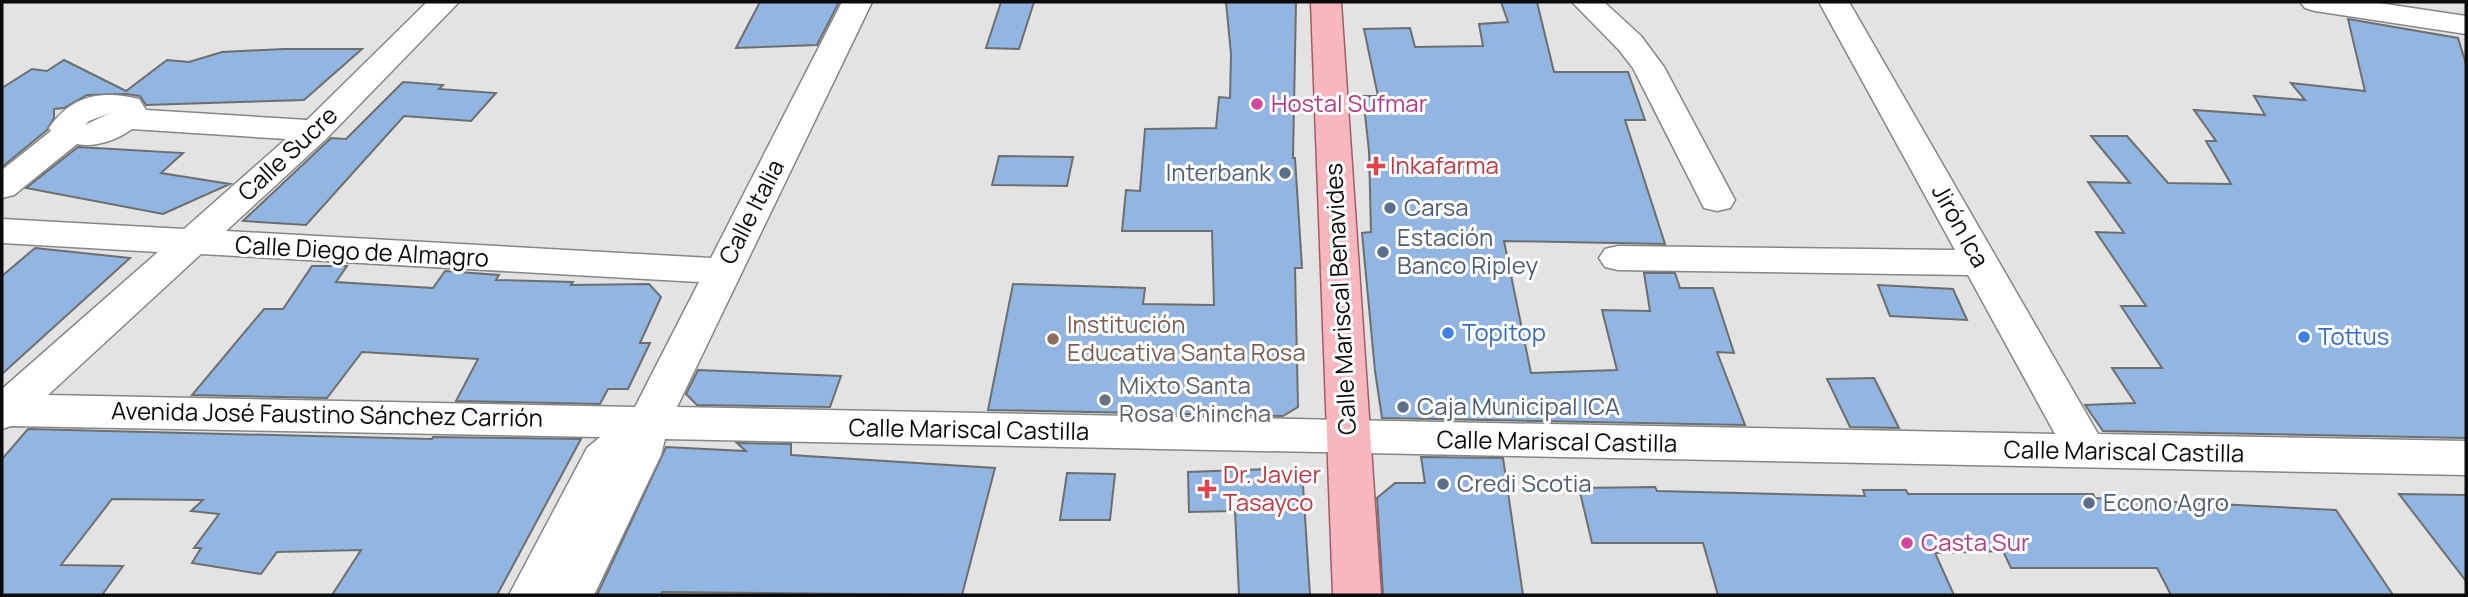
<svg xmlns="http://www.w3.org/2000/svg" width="2468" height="597" font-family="Manrope,sans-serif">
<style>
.building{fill:#92b5e2;stroke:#6d6e6e;stroke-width:2}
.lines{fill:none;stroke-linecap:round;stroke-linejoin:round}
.minor-casing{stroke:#858687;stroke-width:3}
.primary-casing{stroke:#a15c64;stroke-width:3}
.minor{fill:#fff;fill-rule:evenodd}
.primary{fill:#f7b7be;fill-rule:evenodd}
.hotel-dot{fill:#d1479c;stroke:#fff;stroke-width:2.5}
.health-dot{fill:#e0444e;stroke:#fff;stroke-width:2.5}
.service-dot{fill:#5c6f8a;stroke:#fff;stroke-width:2.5}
.shop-dot{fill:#3f7fe0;stroke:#fff;stroke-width:2.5}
.education-dot{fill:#8d6e63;stroke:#fff;stroke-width:2.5}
.worship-dot{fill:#6b7280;stroke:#fff;stroke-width:2.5}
.labels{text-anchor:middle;stroke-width:6;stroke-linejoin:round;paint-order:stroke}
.hotel-label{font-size:24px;fill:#b23c85;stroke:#fff;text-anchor:start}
.street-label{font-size:24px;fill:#0b0b0c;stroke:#fff}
.health-label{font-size:24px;fill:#be3a42;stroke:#fff;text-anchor:start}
.service-label{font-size:24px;fill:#4e5e75;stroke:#fff;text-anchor:start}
.education-label{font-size:24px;fill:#785e54;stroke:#fff;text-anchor:start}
.shop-label{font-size:24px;fill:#366cbe;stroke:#fff;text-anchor:start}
.worship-label{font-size:24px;fill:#5b616d;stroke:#fff;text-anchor:start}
</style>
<rect width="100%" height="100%" fill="#e3e3e4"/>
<path class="building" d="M 760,2 L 839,2 L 817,45 L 736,48 Z
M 1001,2 L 1034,2 L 1019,49 L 986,48 Z
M 1226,2 L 1296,2 L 1293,158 L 1295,158 L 1302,268 L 1295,268 L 1298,407 L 1283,416 L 988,410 L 1013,284 L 1145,288 L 1143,304 L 1214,305 L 1212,231 L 1122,231 L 1126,190 L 1140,191 L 1145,129 L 1216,128 L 1219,97 L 1230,98 L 1231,54 Z
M 1501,2 L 1537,2 L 1554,72 L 1628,72 L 1645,120 L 1625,120 L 1665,244 L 1504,241 L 1531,373 L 1617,370 L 1602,310 L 1650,311 L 1644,273 L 1675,273 L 1680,288 L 1713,288 L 1734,353 L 1717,352 L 1745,425 L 1382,418 L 1375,371 L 1362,233 L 1371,232 L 1369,151 L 1363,96 L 1378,96 L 1364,29 L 1410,28 L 1415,47 L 1483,46 L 1479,24 L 1508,22 Z
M 2348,19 L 2458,38 L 2466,64 L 2466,438 L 2103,431 L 2085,405 L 2135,403 L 2112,368 L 2162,368 L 2121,306 L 2146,306 L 2096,232 L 2124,233 L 2088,182 L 2130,183 L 2091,136 L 2127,136 L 2168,183 L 2231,184 L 2206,141 L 2216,141 L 2194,110 L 2265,115 L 2254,96 L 2305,100 L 2291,83 L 2365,91 Z
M 284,49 L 362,49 L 304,100 L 146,105 L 140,96 L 126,94 L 87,95 L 64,108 L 54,109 L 54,118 L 47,130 L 2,167 L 2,88 L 32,69 L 47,71 L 64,60 L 126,91 L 167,60 L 189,62 L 222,52 Z
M 403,82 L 443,85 L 439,89 L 496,93 L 471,121 L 404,116 L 306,225 L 243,221 L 331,138 L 346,139 Z
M 78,147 L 183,153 L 161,173 L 230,184 L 163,214 L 26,188 Z
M 999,156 L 1073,157 L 1067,186 L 992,185 Z
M 35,248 L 130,258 L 2,374 L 2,276 Z
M 312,266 L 347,266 L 336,282 L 433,288 L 445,271 L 499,275 L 496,280 L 573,282 L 571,285 L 649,284 L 661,297 L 640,343 L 650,343 L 628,389 L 608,389 L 600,404 L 456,401 L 478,359 L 362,352 L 327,398 L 192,395 L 264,309 L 283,309 Z
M 1878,285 L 1953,289 L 1967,320 L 1890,316 Z
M 698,370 L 841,376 L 830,407 L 697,405 L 686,394 Z
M 1874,378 L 1899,428 L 1850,427 L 1827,379 Z
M 28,429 L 432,439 L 433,437 L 581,439 L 497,595 L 332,595 L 361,550 L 277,552 L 261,574 L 192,563 L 201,548 L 194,548 L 219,514 L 191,511 L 203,500 L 112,499 L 61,565 L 123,566 L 102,595 L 2,595 L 2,459 Z
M 737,443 L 791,444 L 791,455 L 995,468 L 962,595 L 662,592 L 661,595 L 597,595 L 666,447 L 746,451 Z
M 1421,457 L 1503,458 L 1523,595 L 1383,595 L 1377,498 L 1395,483 L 1425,483 Z
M 1269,469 L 1303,485 L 1310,595 L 1239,595 L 1235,511 L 1189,512 L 1188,472 Z
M 1067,473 L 1115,474 L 1110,520 L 1060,520 Z
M 1655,487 L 1657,491 L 1865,496 L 1863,490 L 1906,490 L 1908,494 L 2093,494 L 2095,498 L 2336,510 L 2393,595 L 2171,595 L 2157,568 L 2011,568 L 2003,551 L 1935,553 L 1954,595 L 1718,595 L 1703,543 L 1592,543 L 1579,488 Z
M 2399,494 L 2466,495 L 2466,581 Z"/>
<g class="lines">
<defs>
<path id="minor" d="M 427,2 L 459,2 L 327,138 L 226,231 L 711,258 L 842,2 L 872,2 L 677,407 L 2055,434 L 1968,275 L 1618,270 L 1605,267 L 1599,258 L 1605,249 L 1618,246 L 1955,250 L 1819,2 L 1849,2 L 2098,434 L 2466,441 L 2466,475 L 665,439 L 661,455 L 594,595 L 509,595 L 587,448 L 600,437 L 11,426 L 2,429 L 2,389 L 158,252 L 2,243 L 2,219 L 184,229 L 286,139 L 132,129 C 117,140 95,148 77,144 L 14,195 L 2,198 L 2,170 L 51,131 L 49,128 C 72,95 101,90 139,99 L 146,110 L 307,120 ZM 110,113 L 85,125 L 89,121 ZM 201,254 L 699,282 L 635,407 L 48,395 Z
M 1572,2 L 1604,2 L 1641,36 L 1664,67 L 1735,200 L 1730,208 L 1717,211 L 1704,208 L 1633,68 L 1619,50 Z
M 2300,2 L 2372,2 L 2466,16 L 2466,34 L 2315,11 L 2305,8 Z"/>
<path id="primary" d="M 1311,2 L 1341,2 L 1381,595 L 1333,595 Z"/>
</defs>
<use href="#minor" class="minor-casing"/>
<use href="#primary" class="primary-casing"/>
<use href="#minor" class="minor"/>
<use href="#primary" class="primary"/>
</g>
<g class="hotel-dot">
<circle cx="1257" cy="104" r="7"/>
<circle cx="1907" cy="543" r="7"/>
</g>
<g class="health-dot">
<path d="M1372.5 155.5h7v7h7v7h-7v7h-7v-7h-7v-7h7z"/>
<path d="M1203.5 478.5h7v7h7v7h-7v7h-7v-7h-7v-7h7z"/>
</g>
<g class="service-dot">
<circle cx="1285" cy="173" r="7"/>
<circle cx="1390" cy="208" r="7"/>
<circle cx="1383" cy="252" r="7"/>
<circle cx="1403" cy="407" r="7"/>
<circle cx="1443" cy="484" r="7"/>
<circle cx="2089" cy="503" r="7"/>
</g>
<g class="shop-dot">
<circle cx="1448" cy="333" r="7"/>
<circle cx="2304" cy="337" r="7"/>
</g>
<circle class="education-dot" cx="1053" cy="339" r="7"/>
<circle class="worship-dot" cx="1105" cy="400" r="7"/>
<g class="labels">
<g class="hotel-label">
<text x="1271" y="112">Hostal Sufmar</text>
<text x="1921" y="551">Casta Sur</text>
</g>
<g class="street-label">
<text transform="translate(288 154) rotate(-43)" y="8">Calle Sucre</text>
<text transform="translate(752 212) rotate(-63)" y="8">Calle Italia</text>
<text transform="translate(1960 226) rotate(61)" y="8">Jirón Ica</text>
<text transform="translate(362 252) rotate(3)" y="8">Calle Diego de Almagro</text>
<text transform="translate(1341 299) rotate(-93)" y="8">Calle Mariscal Benavides</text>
<text transform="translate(327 415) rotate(1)" y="8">Avenida José Faustino Sánchez Carrión</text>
<text transform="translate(969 430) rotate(1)" y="8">Calle Mariscal Castilla</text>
<text transform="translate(1557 442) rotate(1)" y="8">Calle Mariscal Castilla</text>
<text transform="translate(2124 452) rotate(1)" y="8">Calle Mariscal Castilla</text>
</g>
<g class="health-label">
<text x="1390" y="174">Inkafarma</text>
<text x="1223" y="483">Dr. Javier<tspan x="1223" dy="28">Tasayco</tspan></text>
</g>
<g class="service-label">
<text x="1271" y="181" text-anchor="end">Interbank</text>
<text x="1404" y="216">Carsa</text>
<text x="1397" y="246">Estación<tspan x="1397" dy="28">Banco Ripley</tspan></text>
<text x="1417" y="415">Caja Municipal ICA</text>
<text x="1457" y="492">Credi Scotia</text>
<text x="2103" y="511">Econo Agro</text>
</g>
<g class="education-label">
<text x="1067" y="333">Institución<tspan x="1067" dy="28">Educativa Santa Rosa</tspan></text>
</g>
<g class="shop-label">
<text x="1462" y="341">Topitop</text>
<text x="2318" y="345">Tottus</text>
</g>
<g class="worship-label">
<text x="1119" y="394">Mixto Santa<tspan x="1119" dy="28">Rosa Chincha</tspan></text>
</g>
</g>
<rect width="2468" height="597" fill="none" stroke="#0b0b0c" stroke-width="7"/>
</svg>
